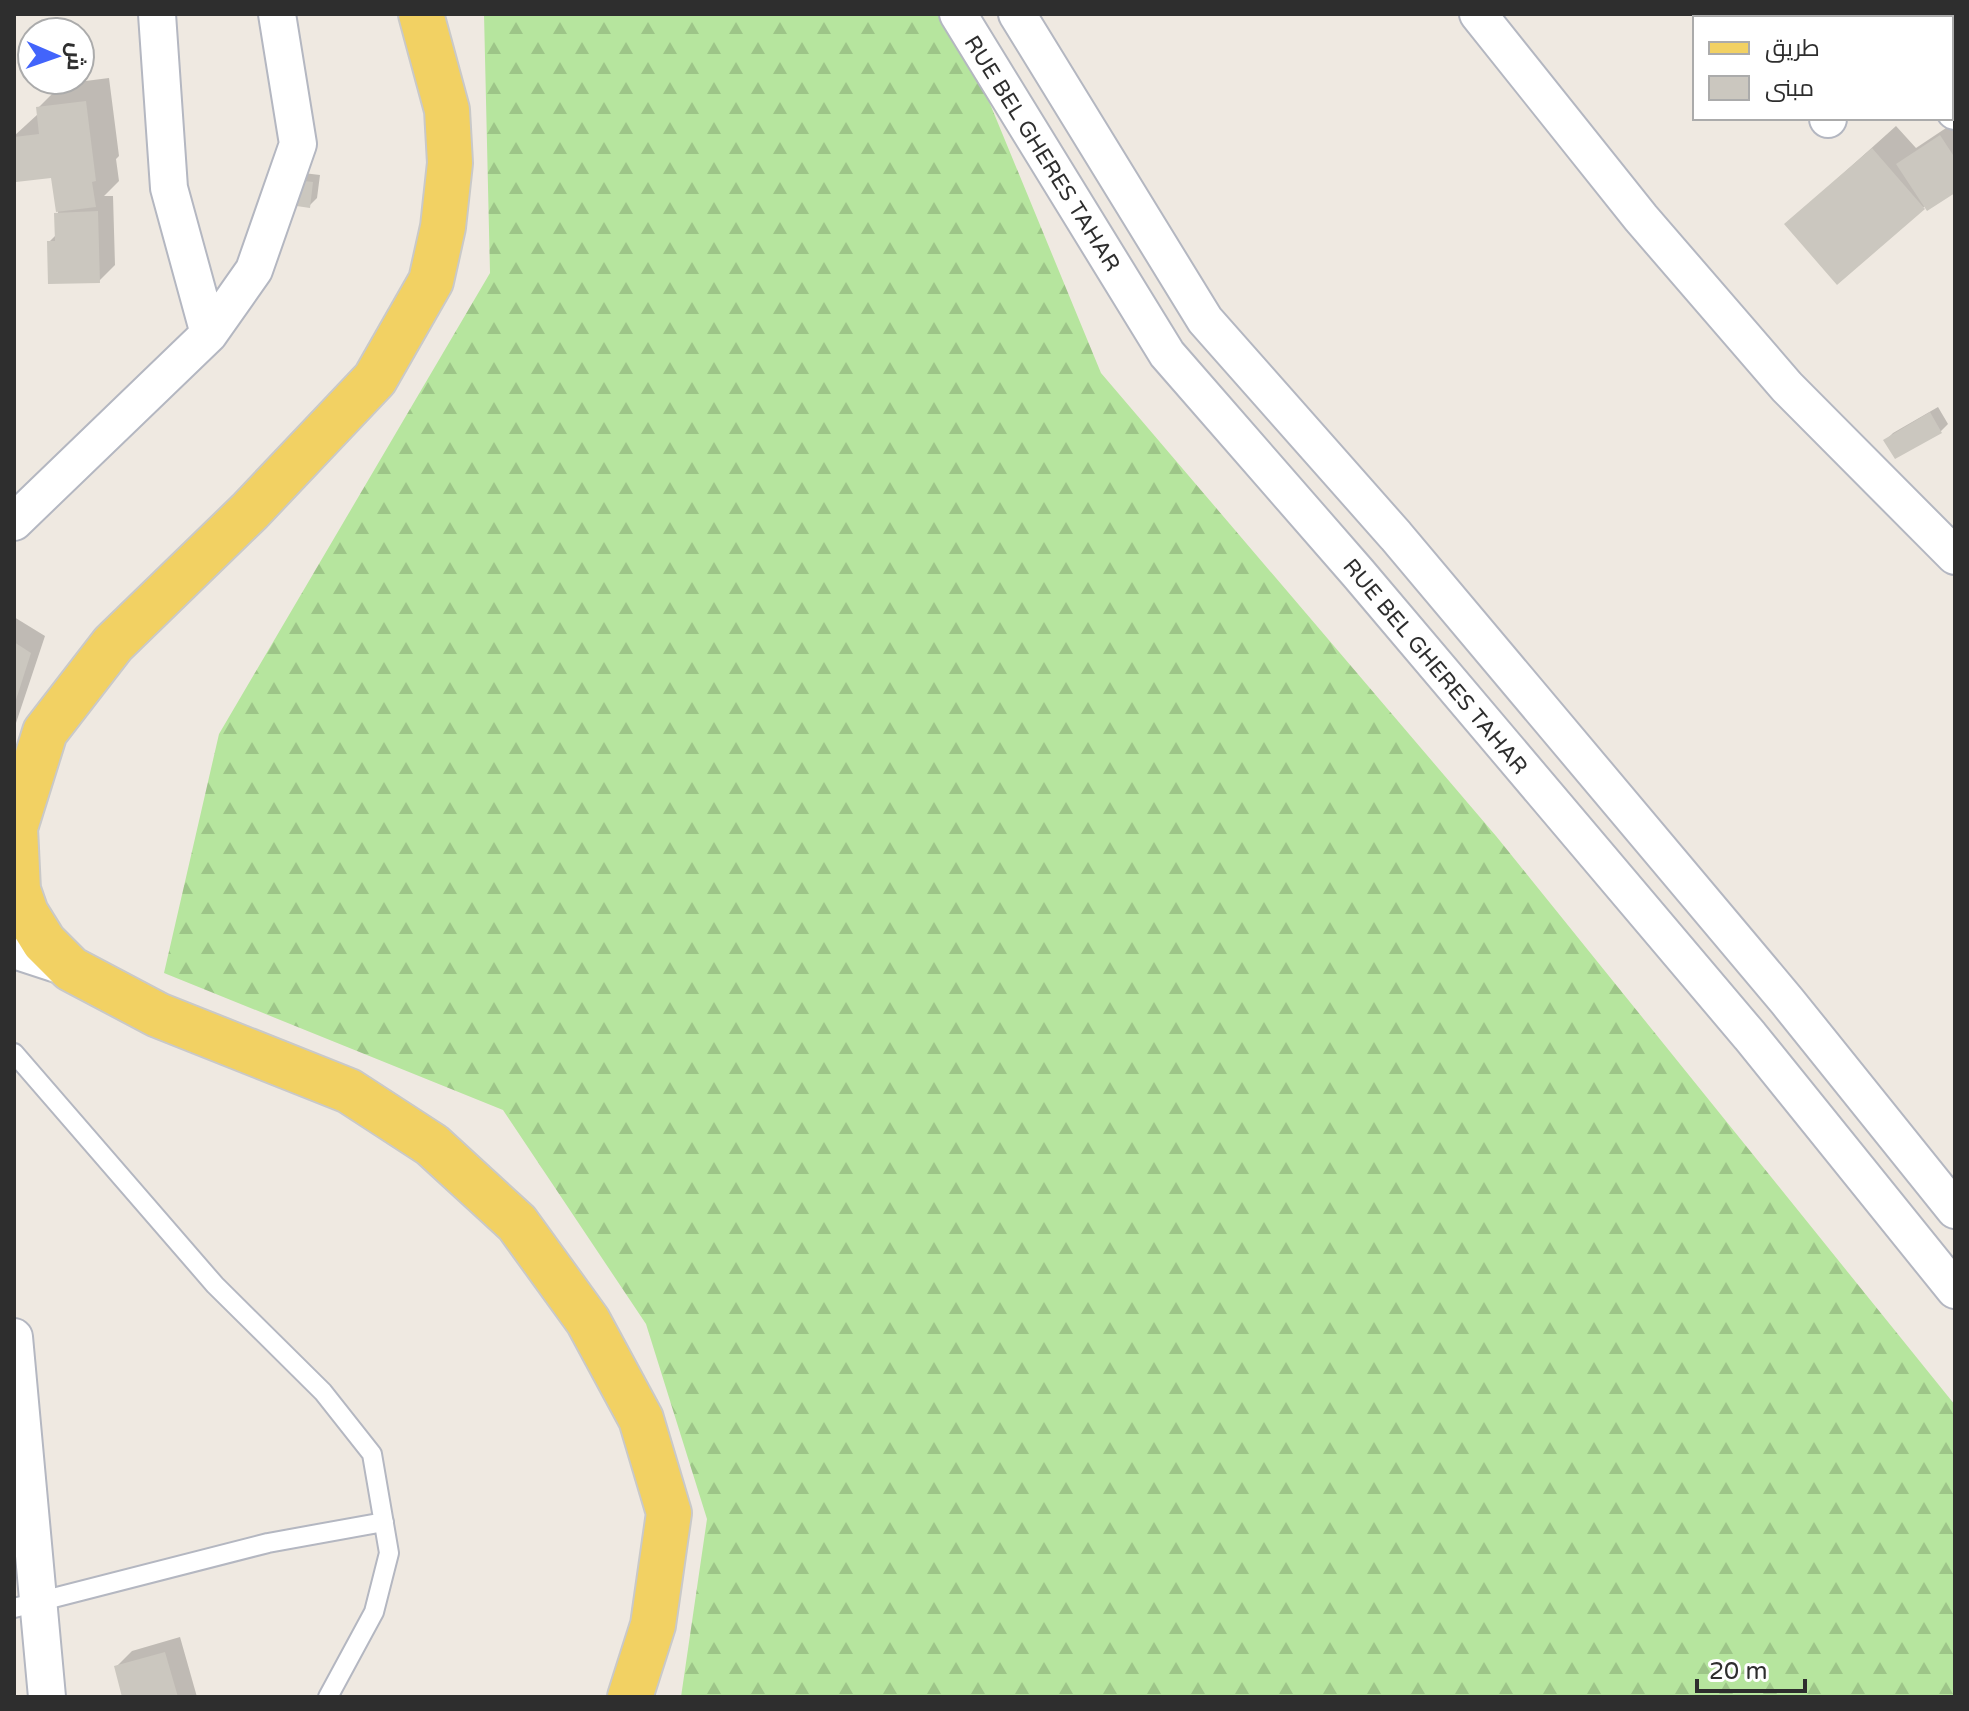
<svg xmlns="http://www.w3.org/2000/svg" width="1969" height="1711" font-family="'Varela Round',Cairo,sans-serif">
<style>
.forest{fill:url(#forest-firs)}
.shadow{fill:#0003}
.building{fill:#cbc7bf}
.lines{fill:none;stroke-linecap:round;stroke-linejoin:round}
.service-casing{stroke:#b4b7c1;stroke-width:22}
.minor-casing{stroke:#b4b7c1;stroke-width:40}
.primary-casing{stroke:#c9c9c9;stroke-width:48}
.service{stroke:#fff;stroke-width:18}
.minor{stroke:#fff;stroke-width:36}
.primary{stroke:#f2d163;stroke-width:44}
.labels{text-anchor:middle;stroke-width:7;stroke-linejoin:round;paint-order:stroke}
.street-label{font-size:22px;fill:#2e2e2e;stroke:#fff}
</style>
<defs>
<pattern id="forest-firs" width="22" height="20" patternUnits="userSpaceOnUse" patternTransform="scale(2)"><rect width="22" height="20" fill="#b6e59e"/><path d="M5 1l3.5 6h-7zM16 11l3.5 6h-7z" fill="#9dc588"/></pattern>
</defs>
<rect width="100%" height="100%" fill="#efe9e1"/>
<path class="forest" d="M 484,14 L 953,14 L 1101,373 L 1496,836 L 1955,1405 L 1955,1697 L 681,1697 L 707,1519 L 646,1324 L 503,1110 L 164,973 L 219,734 L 490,273 Z"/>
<path class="shadow" d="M 1955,19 L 1955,81 L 1951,73 L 1951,23 Z
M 109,78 L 119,156 L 116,159 L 119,181 L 104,196 L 113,196 L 115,265 L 99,281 L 49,242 L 57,234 L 58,212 L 53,176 L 17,180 L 14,136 L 38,114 L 38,108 L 62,84 Z
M 1955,122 L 1955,190 L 1926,205 L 1837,283 L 1787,224 L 1896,126 L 1916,148 Z
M 295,172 L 320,175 L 317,198 L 309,206 Z
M 1938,407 L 1948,424 L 1941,431 L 1886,440 L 1893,433 Z
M 14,617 L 45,636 L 14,729 Z
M 180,1637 L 197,1697 L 124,1697 L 116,1667 L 132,1651 Z"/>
<path class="building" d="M 1955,28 L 1955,86 L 1951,77 L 1951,30 Z
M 86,101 L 96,181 L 92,182 L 96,207 L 56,212 L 51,178 L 16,182 L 14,137 L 39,134 L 36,107 Z
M 1940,135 L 1955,158 L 1955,193 L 1927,211 L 1896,164 Z
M 1872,148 L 1925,209 L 1837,285 L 1784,224 Z
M 286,179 L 313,182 L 310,208 L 283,204 Z
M 98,211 L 100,283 L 48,284 L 47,241 L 55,241 L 54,213 Z
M 1930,412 L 1942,433 L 1895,459 L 1883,440 Z
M 14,642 L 31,653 L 14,706 Z
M 165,1652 L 178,1697 L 122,1697 L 114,1666 Z"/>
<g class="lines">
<defs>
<path id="service" d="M 14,1053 L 215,1285 L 323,1392 L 372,1454 L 389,1553 L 374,1612 L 328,1697
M 14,1608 L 268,1543 L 384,1522"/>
<path id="minor" d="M 157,14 L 169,188 L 209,334
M 958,14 L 1167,354 L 1358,573 L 1750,1036 L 1955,1290
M 1017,14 L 1205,320 L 1396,536 L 1787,1001 L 1955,1210
M 1478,14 L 1641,218 L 1787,387 L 1955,556
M 1755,14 L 1758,18
M 1898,14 L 1901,18
M 1951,104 L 1955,111
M 1828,118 L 1828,119
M 14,522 L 209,334 L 254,270 L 298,144 L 277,14
M 14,950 L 69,968
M 14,1337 L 47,1697"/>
<path id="primary" d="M 421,14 L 447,110 L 450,163 L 443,227 L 431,281 L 375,379 L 250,511 L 113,644 L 45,732 L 15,828 L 18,890 L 26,913 L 44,942 L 71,969 L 158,1015 L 349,1091 L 432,1145 L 517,1223 L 588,1321 L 641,1419 L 669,1513 L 653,1625 L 630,1697"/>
</defs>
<use href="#service" class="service-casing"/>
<use href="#minor" class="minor-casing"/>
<use href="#primary" class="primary-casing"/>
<use href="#service" class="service"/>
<use href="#minor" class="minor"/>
<use href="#primary" class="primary"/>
</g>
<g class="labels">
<g class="street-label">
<text transform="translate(1043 153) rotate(58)" y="8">RUE BEL GHERES TAHAR</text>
<text transform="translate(1436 666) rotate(50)" y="8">RUE BEL GHERES TAHAR</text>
</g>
</g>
<rect width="1969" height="1711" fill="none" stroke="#2e2e2e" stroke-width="32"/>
<rect x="1693" y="16" width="260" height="104" fill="#ffffff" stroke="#ababab" stroke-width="2"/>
<rect x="1709" y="42" width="40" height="12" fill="#f2d163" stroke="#ababab" stroke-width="2"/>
<text x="1765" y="56" font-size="24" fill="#2e2e2e">طريق</text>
<rect x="1709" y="76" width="40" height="24" fill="#cbc7bf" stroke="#ababab" stroke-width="2"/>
<text x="1765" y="96" font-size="24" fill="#2e2e2e">مبنى</text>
<g transform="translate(56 56) rotate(92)"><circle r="38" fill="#ffffff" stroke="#ababab" stroke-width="2"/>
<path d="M0-6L14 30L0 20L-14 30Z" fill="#4264fb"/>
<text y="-12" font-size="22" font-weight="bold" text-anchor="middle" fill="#2e2e2e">ش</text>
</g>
<path d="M1697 1679v12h108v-12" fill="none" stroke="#2e2e2e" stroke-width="4"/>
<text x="1709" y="1679" font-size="24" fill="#2e2e2e" stroke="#ffffff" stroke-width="6" paint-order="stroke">20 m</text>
</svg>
